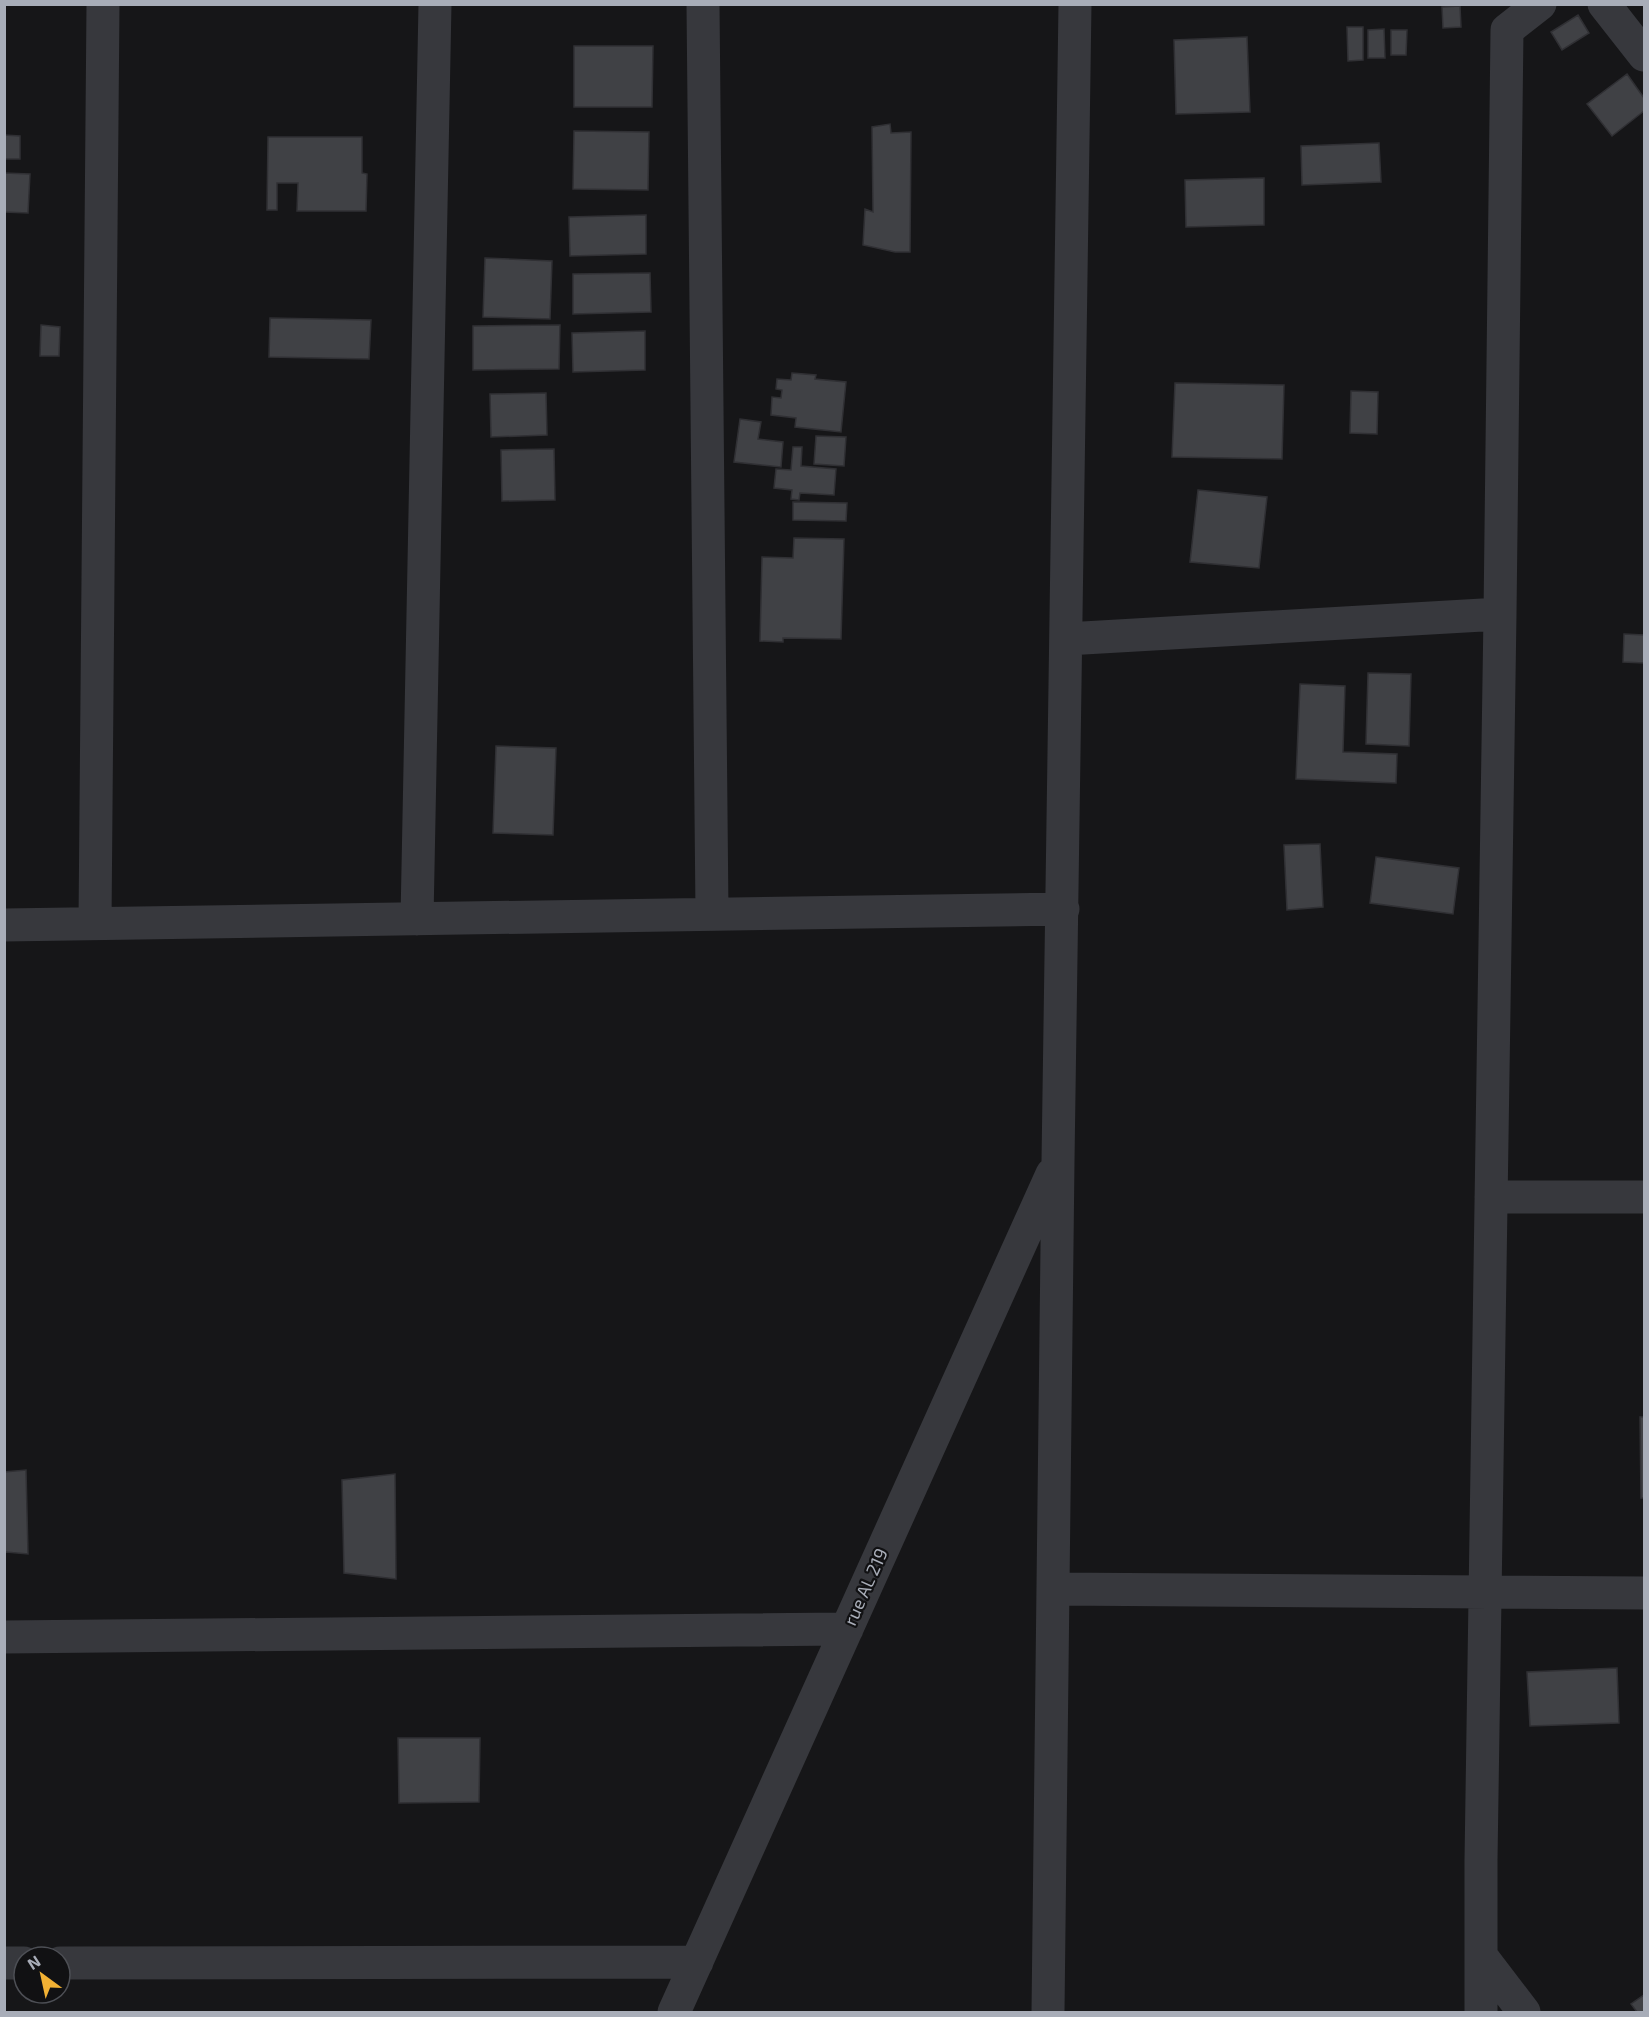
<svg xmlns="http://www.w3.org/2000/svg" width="1649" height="2017" font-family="'Exo 2',sans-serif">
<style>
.building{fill:#404145;stroke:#303034;stroke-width:1.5}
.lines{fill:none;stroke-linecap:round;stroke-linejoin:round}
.minor{stroke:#37383d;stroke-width:33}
.labels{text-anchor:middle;stroke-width:4.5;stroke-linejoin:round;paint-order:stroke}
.street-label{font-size:18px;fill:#a8adb8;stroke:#111113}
</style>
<rect width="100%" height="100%" fill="#161618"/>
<path class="building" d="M 1460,6 L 1461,27 L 1443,28 L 1442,7 Z
M 1578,15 L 1589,33 L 1562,50 L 1551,32 Z
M 1347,27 L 1363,27 L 1363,60 L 1348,61 Z
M 1384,29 L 1385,58 L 1368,58 L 1368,30 Z
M 1391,30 L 1407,30 L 1406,55 L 1391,55 Z
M 1247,37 L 1250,112 L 1176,114 L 1174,40 Z
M 574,46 L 653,46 L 652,107 L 574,107 Z
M 1627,74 L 1644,98 L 1644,111 L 1612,136 L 1587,104 Z
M 890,124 L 891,133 L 911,132 L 910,252 L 895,252 L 863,245 L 865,209 L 873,212 L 872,127 Z
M 574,131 L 649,132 L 648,190 L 573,189 Z
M 4,135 L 20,136 L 20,159 L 4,159 Z
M 268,137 L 362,137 L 362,173 L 367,174 L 366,211 L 297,211 L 298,183 L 277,183 L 277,210 L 267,210 Z
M 1379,143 L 1381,182 L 1302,185 L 1301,146 Z
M 4,173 L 30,174 L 28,213 L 4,212 Z
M 1264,178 L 1264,225 L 1186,227 L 1185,180 Z
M 646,215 L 646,254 L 570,256 L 569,217 Z
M 485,258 L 552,261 L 550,319 L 483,317 Z
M 650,273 L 651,312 L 573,314 L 573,274 Z
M 270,318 L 371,320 L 369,359 L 269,357 Z
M 41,325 L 60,327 L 59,356 L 40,356 Z
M 560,325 L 559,369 L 473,370 L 473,326 Z
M 645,331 L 645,370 L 573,372 L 572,333 Z
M 792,373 L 816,375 L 815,379 L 846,382 L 841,432 L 795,427 L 796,418 L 771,415 L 772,397 L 781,398 L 782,390 L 776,389 L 777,379 L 791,380 Z
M 1175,383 L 1284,385 L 1282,459 L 1172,457 Z
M 1351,391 L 1378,392 L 1377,434 L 1350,433 Z
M 546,393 L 547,435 L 491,437 L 490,394 Z
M 740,419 L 761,422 L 758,439 L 783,442 L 781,467 L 734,462 Z
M 816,436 L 846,437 L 844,466 L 814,464 Z
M 793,447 L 802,447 L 801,466 L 836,469 L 834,495 L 800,493 L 799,500 L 791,499 L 792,490 L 774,488 L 776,469 L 791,470 Z
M 554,449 L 555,500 L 502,501 L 501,450 Z
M 1198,490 L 1267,497 L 1259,568 L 1190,562 Z
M 793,502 L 847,503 L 846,521 L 793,520 Z
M 794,538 L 844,539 L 841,639 L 783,638 L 783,642 L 760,641 L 762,557 L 793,558 Z
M 1624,634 L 1644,635 L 1644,663 L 1623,662 Z
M 1368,673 L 1411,674 L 1409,746 L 1366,744 Z
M 1300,684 L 1345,686 L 1343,752 L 1397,754 L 1396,783 L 1296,779 Z
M 496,746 L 556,748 L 553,835 L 493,833 Z
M 1320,844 L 1323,907 L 1287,910 L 1284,845 Z
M 1376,857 L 1459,868 L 1453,914 L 1370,903 Z
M 1640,1417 L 1644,1417 L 1644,1498 L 1641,1498 Z
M 26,1470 L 28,1554 L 6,1552 L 4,1556 L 4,1472 Z
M 395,1474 L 396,1579 L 344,1573 L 342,1480 Z
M 1617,1668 L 1619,1723 L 1530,1726 L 1527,1672 Z
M 398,1738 L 480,1738 L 479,1802 L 399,1803 Z
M 1644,1995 L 1644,2012 L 1637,2012 L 1631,2004 Z"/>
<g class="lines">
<path class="minor" d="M 703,4 L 712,913
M 1604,4 L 1644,55
M 1066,639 L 1500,614
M 417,919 L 435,4
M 95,923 L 103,4
M 4,925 L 1063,909
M 1491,1197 L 1644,1197
M 1054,1589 L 1644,1593
M 4,1637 L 847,1629
M 1482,1957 L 1524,2012
M 4,1963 L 24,1963
M 60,1963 L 697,1962
M 674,2012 L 1052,1174
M 1048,2012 L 1058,1161 L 1075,4
M 1481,2012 L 1481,1860 L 1500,614 L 1507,30 L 1540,4"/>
</g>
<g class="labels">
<g class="street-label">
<text transform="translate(866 1587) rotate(-66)" y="6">rue AL 219</text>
</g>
</g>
<rect width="1649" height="2017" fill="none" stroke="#a8adb8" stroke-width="12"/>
<g transform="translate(42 1975) rotate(327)"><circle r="28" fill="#111113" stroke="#4d4f55" stroke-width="1.5"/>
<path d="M0-4.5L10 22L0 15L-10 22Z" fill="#f2b134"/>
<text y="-9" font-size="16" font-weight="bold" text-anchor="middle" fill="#a8adb8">N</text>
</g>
</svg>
